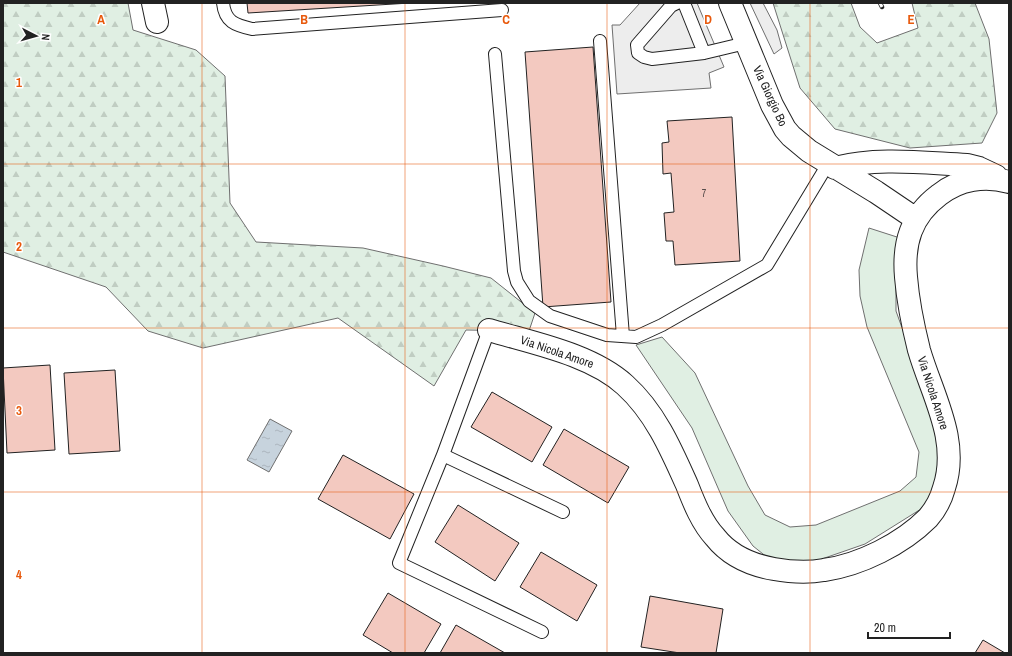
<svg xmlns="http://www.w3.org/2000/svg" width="1012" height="656" font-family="'Archivo Narrow',sans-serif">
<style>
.green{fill:#e0efe3;stroke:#6f6f6f}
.forest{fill:url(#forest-firs);stroke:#6f6f6f}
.parking{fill:#ededed;stroke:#6f6f6f}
.water{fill:url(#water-ripples);stroke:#6f6f6f}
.building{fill:#f3c9c0;stroke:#222}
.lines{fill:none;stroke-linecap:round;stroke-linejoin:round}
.service-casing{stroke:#222;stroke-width:14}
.minor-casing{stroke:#222;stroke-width:24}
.service{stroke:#fff;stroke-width:12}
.minor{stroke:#fff;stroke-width:22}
.rail-casing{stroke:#222;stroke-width:4.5}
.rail{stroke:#fff;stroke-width:3;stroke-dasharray:9;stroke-linecap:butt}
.grid{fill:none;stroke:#e8590c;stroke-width:1;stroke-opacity:0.55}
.labels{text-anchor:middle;stroke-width:3;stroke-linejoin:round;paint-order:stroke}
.number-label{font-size:10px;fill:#564c4a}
.street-label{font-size:12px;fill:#222;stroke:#fff}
.grid-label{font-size:13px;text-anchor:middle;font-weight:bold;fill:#e8590c;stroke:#fff;stroke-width:3;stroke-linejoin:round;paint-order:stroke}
</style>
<defs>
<pattern id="forest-firs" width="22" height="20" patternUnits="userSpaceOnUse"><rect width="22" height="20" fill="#e0efe3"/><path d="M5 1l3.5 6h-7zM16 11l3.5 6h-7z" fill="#c0cdc2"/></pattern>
<pattern id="water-ripples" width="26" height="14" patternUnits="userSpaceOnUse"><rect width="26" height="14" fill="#c7d3dd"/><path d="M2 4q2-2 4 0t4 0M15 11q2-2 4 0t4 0" fill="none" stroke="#abb5bd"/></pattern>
</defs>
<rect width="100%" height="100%" fill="#fff"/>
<path class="green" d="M 869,228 L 900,238 L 896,282 L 896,311 L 939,431 L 943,454 L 935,492 L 921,509 L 865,544 L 816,561 L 773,562 L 753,546 L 728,511 L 692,428 L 636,345 L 662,337 L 695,373 L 748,486 L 765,515 L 790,527 L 816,525 L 900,491 L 916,477 L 919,452 L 867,327 L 860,296 L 859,270 Z"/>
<path class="forest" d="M 3,3 L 128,3 L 133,30 L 196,50 L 225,76 L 230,203 L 256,242 L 363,248 L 443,266 L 491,278 L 535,313 L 529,331 L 466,330 L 434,386 L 338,318 L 203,348 L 148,331 L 106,287 L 3,252 Z
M 773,3 L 851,3 L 860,27 L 877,43 L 918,28 L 912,3 L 975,3 L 989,39 L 997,113 L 982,143 L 910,148 L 835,129 L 800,88 Z"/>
<path class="parking" d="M 640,3 L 697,3 L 724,67 L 709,73 L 711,88 L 617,94 L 612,25 L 620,25 Z
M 750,3 L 763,3 L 777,30 L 782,48 L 774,54 Z"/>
<path class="water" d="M 270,419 L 292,431 L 269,472 L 247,460 Z"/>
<path class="building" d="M 247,3 L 410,3 L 248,13 Z
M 593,47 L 611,302 L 543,307 L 525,52 Z
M 732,117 L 740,261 L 675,265 L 673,241 L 666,241 L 664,213 L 674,212 L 671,173 L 663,174 L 662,143 L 669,142 L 667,121 Z
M 50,365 L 55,450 L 7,453 L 3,368 Z
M 115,370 L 120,451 L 69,454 L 64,373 Z
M 492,392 L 552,427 L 532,462 L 471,427 Z
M 564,429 L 629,467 L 608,503 L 543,465 Z
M 343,455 L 414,494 L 390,539 L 318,499 Z
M 458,505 L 519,543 L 495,581 L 435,542 Z
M 541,552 L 597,585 L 577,621 L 520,587 Z
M 388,593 L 441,624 L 424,653 L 393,653 L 363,635 Z
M 650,596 L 723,609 L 716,653 L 680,653 L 641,647 Z
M 456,625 L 505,653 L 440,653 Z
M 983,640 L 1005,653 L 975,653 Z"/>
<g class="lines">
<defs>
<path id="service" d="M 223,3 C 225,22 235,25 252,29 L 502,10
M 677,3 L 671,6 L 637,45 L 638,53 L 644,57 L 652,59 L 704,53 L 746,43
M 684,3 L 704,53
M 600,41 L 623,336
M 495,54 L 514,271 L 517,282 L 529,301 L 550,316 L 607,335 L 636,337 L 662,325 L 767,265 L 828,164
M 489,330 L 443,455 L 563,512
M 443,455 L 399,563 L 542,632"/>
<path id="minor" d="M 153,3 L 157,22
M 730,3 L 772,105 L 785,129 L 791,136 L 809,151 L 876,192 L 916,219
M 835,168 C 878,157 923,163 967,165 L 979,168 L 996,176
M 489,330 C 532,343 591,354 625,385 C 655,412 671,449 687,485 C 694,503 702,523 715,537 C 730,556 751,565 774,569 C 791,572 807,573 824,570 C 860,565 902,544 928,518 C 936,509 941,499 944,488 C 960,440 932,395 919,350 C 913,326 908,302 906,277 C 903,243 911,216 939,195 C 959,179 985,175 1009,182"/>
</defs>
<use href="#service" class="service-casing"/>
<use href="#minor" class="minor-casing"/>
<use href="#service" class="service"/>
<use href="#minor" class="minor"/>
<defs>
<path id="rail" d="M 880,3 L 882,7"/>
</defs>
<use href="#rail" class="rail-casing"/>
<use href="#rail" class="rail"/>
</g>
<path class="grid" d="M 202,3 L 202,653M 405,3 L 405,653M 607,3 L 607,653M 810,3 L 810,653M 3,164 L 1009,164M 3,328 L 1009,328M 3,492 L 1009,492"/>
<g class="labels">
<g class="number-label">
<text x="704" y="197">7</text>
</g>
<g class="street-label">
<text transform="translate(770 96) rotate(65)" y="4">Via Giorgio Bo</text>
<text transform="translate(557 352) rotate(19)" y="4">Via Nicola Amore</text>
<text transform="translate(933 393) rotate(72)" y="4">Via Nicola Amore</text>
</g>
</g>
<g class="grid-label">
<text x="101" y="24">A</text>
<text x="304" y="24">B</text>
<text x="506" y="24">C</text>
<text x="708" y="24">D</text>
<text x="911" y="24">E</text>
<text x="19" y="87">1</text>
<text x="19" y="251">2</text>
<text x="19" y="415">3</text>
<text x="19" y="579">4</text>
</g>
<rect width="1012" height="656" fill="none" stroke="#222222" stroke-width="8"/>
<g transform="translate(36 36) rotate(96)" stroke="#ffffff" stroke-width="3" paint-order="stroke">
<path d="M0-3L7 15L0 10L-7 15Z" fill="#222222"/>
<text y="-6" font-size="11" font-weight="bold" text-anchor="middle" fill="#222222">N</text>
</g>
<path d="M868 632v6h82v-6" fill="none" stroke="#222222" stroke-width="2"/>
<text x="874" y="632" font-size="12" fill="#222222" stroke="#ffffff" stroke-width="3" paint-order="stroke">20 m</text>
</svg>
